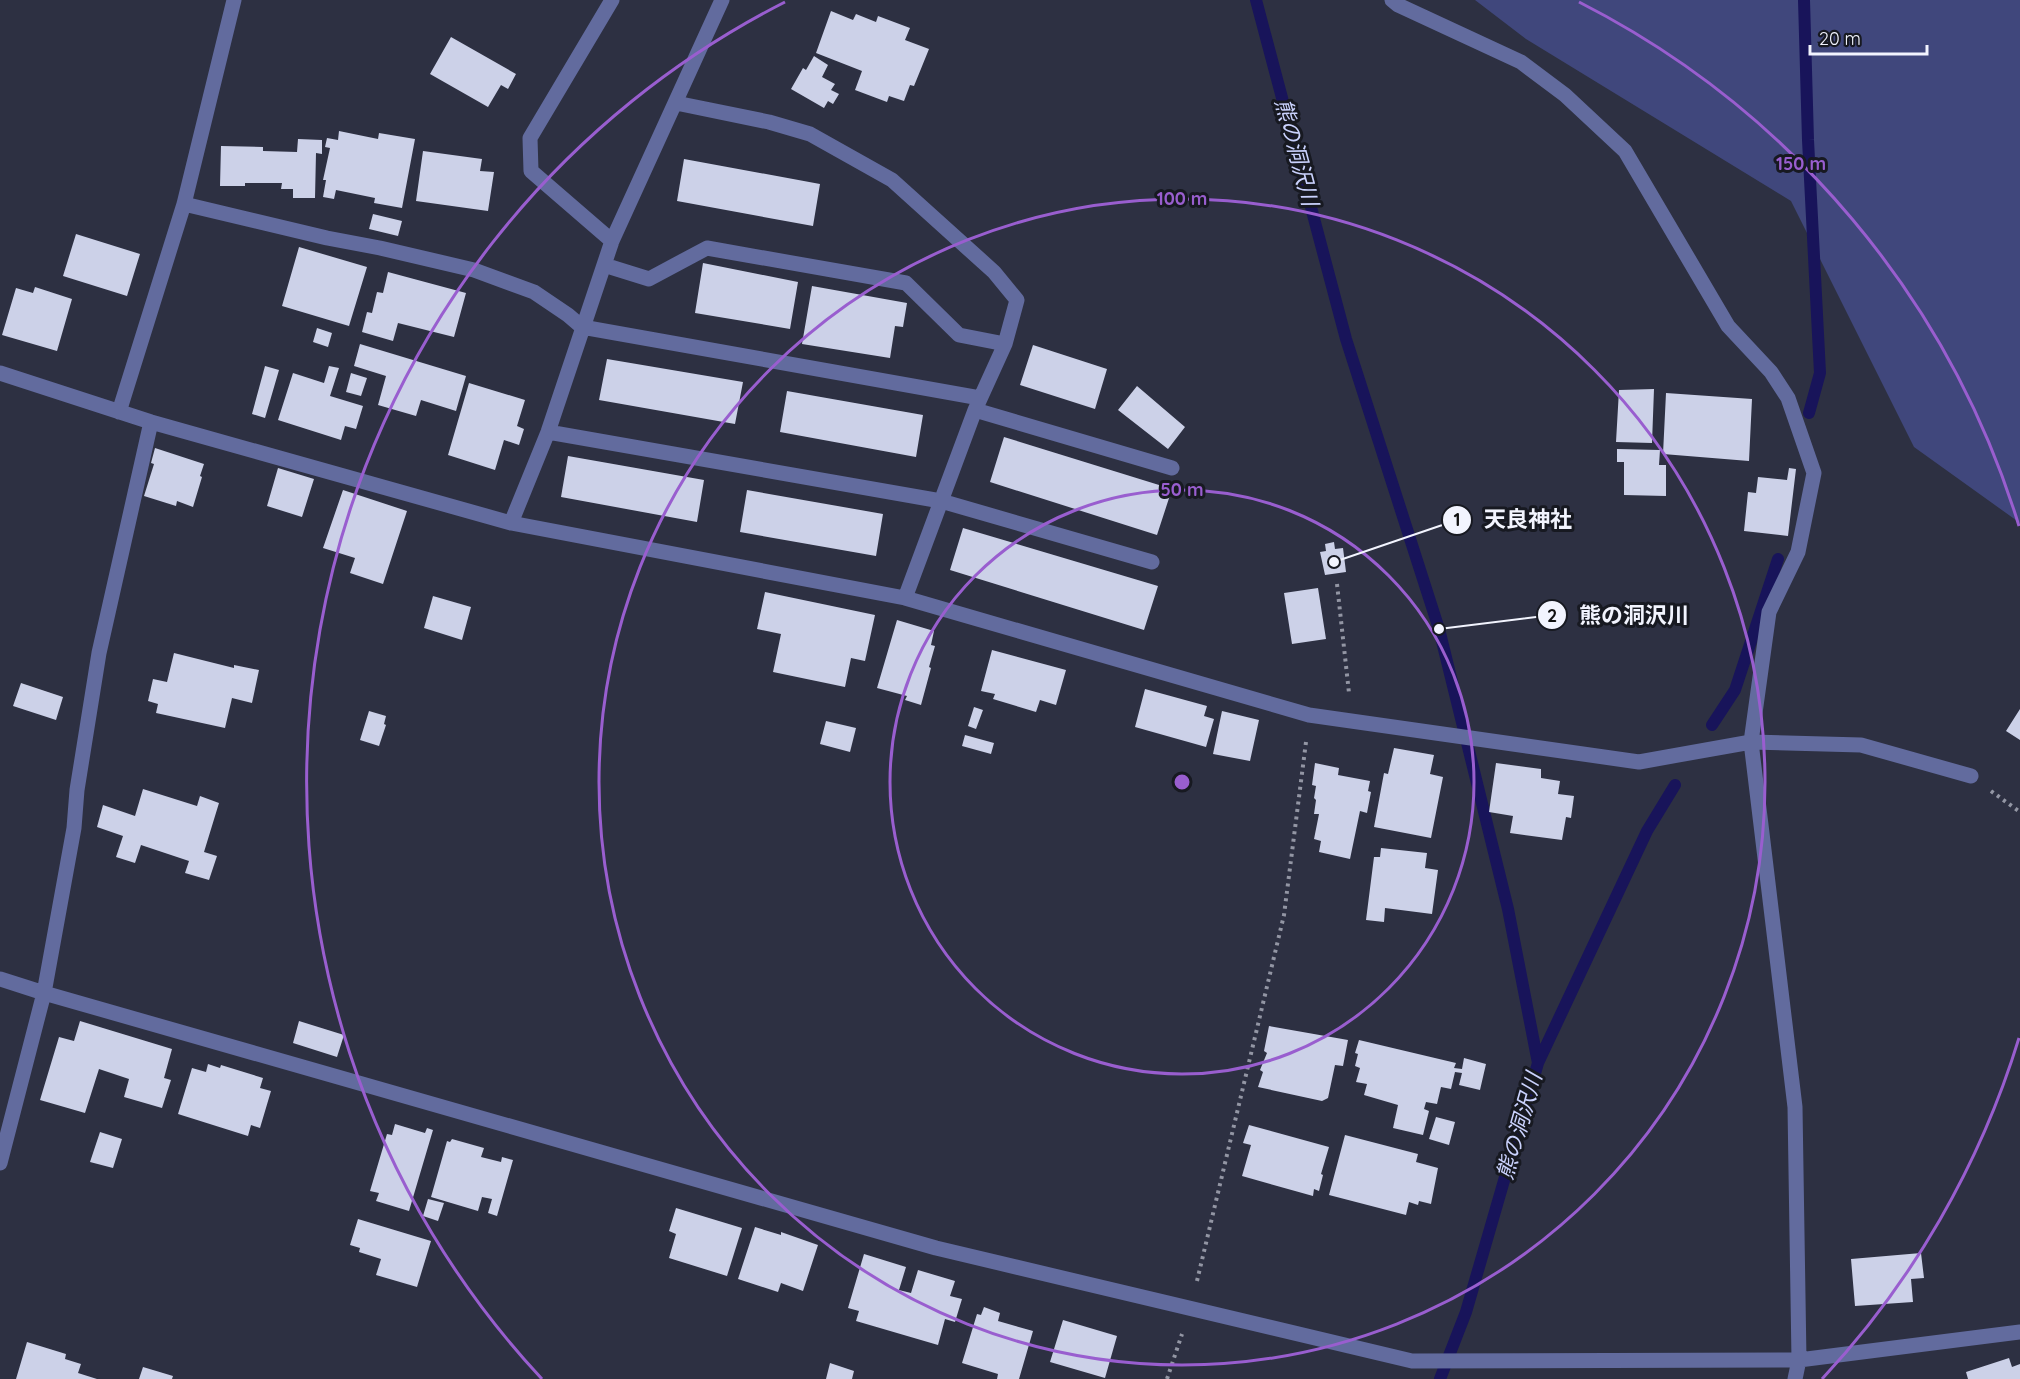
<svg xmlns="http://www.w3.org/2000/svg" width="2020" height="1379" font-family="Quicksand,'Noto Sans JP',sans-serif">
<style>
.green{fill:#40477c}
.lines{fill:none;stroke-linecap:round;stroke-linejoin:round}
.stream{stroke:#18145a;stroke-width:12}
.building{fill:#ccd1e8}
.path{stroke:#9396a4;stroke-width:4;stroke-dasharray:3 4.5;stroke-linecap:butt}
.minor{stroke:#626b9e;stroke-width:15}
.ring{fill:none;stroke:#995ecf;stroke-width:3}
.labels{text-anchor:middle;stroke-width:6;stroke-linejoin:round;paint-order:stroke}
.water-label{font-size:22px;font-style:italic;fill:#cad2fd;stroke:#171921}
.centre{fill:#995ecf;stroke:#171921;stroke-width:3}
.ring-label{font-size:18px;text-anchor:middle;font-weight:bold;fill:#995ecf;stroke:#171921;stroke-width:6;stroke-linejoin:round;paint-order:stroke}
.leader{fill:none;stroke:#f2f4fe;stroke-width:2}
.callout-dot{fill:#f2f4fe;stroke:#171921;stroke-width:2}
.mark-label{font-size:18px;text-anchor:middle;font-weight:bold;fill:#111}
.callout-label{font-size:22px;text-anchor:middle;font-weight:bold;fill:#f2f4fe;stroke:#171921;stroke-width:6;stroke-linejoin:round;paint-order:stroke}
</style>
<rect width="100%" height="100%" fill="#2d3042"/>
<path class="green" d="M 1475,0 L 2020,0 L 2020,523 L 1914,447 L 1791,201 L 1526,39 Z"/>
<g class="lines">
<path class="stream" d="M 1256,0 L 1346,339 L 1439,629 L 1508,909 L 1538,1063 L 1466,1312 L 1440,1379
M 1804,0 L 1808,140 L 1820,373 L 1809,413
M 1712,725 L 1735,690 L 1778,559
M 1538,1063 L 1647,831 L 1675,785"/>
</g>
<path class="building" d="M 831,11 L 853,20 L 856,14 L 876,22 L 878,16 L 910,28 L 905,40 L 929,49 L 914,86 L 910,85 L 904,101 L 889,96 L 887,102 L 855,90 L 862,71 L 816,53 Z
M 451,37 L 516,74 L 508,89 L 501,85 L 488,107 L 430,74 Z
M 814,56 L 828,65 L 822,77 L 835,84 L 831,90 L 839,94 L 833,104 L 828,101 L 824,108 L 791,89 L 803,68 L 806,70 Z
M 339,131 L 378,139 L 379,133 L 415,139 L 402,208 L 374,203 L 375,198 L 336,190 L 334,199 L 323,197 L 326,180 L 323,180 L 330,148 L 325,147 L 327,138 L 338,140 Z
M 298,139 L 322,140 L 322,154 L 316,153 L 315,198 L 293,198 L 293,189 L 281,189 L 282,183 L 245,183 L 245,186 L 220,186 L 221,146 L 263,147 L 263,151 L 297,152 Z
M 423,151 L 482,159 L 480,171 L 494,172 L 488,211 L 416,201 Z
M 684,159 L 820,184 L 813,226 L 677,201 Z
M 373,214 L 402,221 L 398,236 L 369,229 Z
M 76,234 L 140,254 L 127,296 L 63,276 Z
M 299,247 L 367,267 L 349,326 L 282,306 Z
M 703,263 L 798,282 L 790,329 L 695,313 Z
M 388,272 L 466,293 L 454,337 L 398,323 L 393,341 L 362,332 L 367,312 L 372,313 L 377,292 L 383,293 Z
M 812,286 L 907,303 L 903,327 L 895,326 L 890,358 L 802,344 Z
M 35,287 L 72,299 L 57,351 L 2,335 L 16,288 L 33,293 Z
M 317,328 L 332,333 L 328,347 L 313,342 Z
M 360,344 L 466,376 L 456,411 L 421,400 L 416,416 L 378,405 L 386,376 L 354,366 Z
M 1033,345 L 1107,369 L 1095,409 L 1020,385 Z
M 607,359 L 743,382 L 735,424 L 599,400 Z
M 265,366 L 279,370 L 265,418 L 252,414 Z
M 329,366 L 339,368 L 330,396 L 363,406 L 356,429 L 345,426 L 341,440 L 278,420 L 293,373 L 324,383 Z
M 351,373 L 367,378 L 361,396 L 346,392 Z
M 469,383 L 525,400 L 517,426 L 524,429 L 519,445 L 504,440 L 495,470 L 448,455 Z
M 1137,386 L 1185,427 L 1168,449 L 1118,410 Z
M 1654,389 L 1652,443 L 1616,442 L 1619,390 Z
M 787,391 L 923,415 L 916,457 L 780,432 Z
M 1666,393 L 1752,399 L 1749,461 L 1663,454 Z
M 1004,437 L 1172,489 L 1157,535 L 990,482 Z
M 155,448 L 204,464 L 200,476 L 202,477 L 193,507 L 177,501 L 176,506 L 144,496 L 154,464 L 151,463 Z
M 1617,449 L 1660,450 L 1659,465 L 1666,465 L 1666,496 L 1624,495 L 1624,462 L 1617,462 Z
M 568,456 L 704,480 L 697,522 L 561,497 Z
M 278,468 L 314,479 L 302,517 L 267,506 Z
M 1789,468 L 1796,469 L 1788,536 L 1744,531 L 1748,492 L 1756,493 L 1758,477 L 1787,480 Z
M 343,490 L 407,511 L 383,584 L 350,573 L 355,558 L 323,548 Z
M 747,490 L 883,514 L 876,556 L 740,532 Z
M 963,528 L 1158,586 L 1144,630 L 950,570 Z
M 1334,542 L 1335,549 L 1343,548 L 1346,572 L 1325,575 L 1320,552 L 1326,551 L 1325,544 Z
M 1318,588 L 1326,639 L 1292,644 L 1284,593 Z
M 765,592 L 875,615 L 865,661 L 851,658 L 845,687 L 773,672 L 781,634 L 757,629 Z
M 433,596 L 471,607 L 462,640 L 424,628 Z
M 897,620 L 934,631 L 931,645 L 935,646 L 929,667 L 931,668 L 921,705 L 905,700 L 907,696 L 877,688 Z
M 992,650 L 1066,670 L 1056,705 L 1040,700 L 1036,712 L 993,699 L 995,694 L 981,691 Z
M 174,653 L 234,668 L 234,665 L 259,670 L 252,703 L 232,698 L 225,728 L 156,713 L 158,704 L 148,701 L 153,679 L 167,682 Z
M 21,683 L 63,697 L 56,720 L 13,706 Z
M 1145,689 L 1207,706 L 1204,716 L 1214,719 L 1206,747 L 1135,727 Z
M 974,707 L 983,710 L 976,729 L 968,726 Z
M 2020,709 L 2020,740 L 2006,731 Z
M 369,711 L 386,716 L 384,724 L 386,725 L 379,746 L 360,740 Z
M 1222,711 L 1259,720 L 1250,761 L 1213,754 Z
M 826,721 L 856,728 L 850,752 L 820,744 Z
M 965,735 L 994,743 L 991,754 L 962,746 Z
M 1394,748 L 1434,755 L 1430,774 L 1443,777 L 1431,838 L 1374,827 L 1384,773 L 1388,774 Z
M 1315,763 L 1339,768 L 1338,775 L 1370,781 L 1368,791 L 1371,792 L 1367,813 L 1360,811 L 1350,859 L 1319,852 L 1321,841 L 1314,839 L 1319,814 L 1314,814 L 1316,800 L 1314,798 L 1316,786 L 1312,785 Z
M 1496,763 L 1541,769 L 1541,778 L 1560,781 L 1558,794 L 1574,796 L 1571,818 L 1566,817 L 1562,840 L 1510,833 L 1513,816 L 1489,812 Z
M 143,789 L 197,806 L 200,796 L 219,803 L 204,852 L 217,856 L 209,880 L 185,873 L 189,861 L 141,845 L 135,863 L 116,857 L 123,836 L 97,827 L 103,805 L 135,816 Z
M 1381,848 L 1427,853 L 1425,868 L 1438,870 L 1432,914 L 1385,908 L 1384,922 L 1366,920 L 1374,857 L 1380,857 Z
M 80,1021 L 172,1049 L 164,1078 L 171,1080 L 162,1108 L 124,1097 L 129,1079 L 99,1069 L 85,1113 L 40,1100 L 59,1037 L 74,1041 Z
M 299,1021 L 344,1035 L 337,1057 L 293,1043 Z
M 1269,1026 L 1348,1040 L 1343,1066 L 1335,1065 L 1328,1098 L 1322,1101 L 1258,1087 L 1263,1072 L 1260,1070 L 1267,1053 L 1264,1051 Z
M 1359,1040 L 1456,1063 L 1454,1068 L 1462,1069 L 1464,1058 L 1486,1064 L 1480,1090 L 1459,1085 L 1462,1073 L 1455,1072 L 1451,1089 L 1441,1087 L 1437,1104 L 1426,1102 L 1424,1109 L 1429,1111 L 1423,1135 L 1393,1128 L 1398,1105 L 1364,1095 L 1367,1084 L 1356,1082 L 1360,1068 L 1355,1066 L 1358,1054 L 1355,1053 Z
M 208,1064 L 220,1068 L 221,1065 L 263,1078 L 260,1088 L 271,1091 L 260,1128 L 251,1125 L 248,1136 L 178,1114 L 192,1068 L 206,1072 Z
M 1436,1117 L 1455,1122 L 1449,1145 L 1429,1139 Z
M 395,1124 L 425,1133 L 427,1128 L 433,1130 L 409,1211 L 376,1201 L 379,1193 L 370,1191 L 387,1134 L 392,1135 Z
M 1249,1125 L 1329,1147 L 1321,1174 L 1323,1175 L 1319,1191 L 1314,1189 L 1313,1196 L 1242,1176 L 1251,1145 L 1243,1143 Z
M 100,1132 L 122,1139 L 113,1168 L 90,1162 Z
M 1345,1135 L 1418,1154 L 1416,1162 L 1438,1168 L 1431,1204 L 1419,1201 L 1418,1205 L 1409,1202 L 1406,1215 L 1329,1195 Z
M 452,1139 L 484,1148 L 481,1157 L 501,1162 L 502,1157 L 513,1160 L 497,1216 L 488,1213 L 492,1199 L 482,1197 L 478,1211 L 431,1197 L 447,1141 L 450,1142 Z
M 428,1199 L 444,1203 L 438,1221 L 423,1216 Z
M 676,1208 L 742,1228 L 727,1276 L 669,1258 L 676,1234 L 669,1231 Z
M 358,1219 L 431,1241 L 417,1287 L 376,1275 L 381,1259 L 359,1252 L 360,1248 L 350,1245 Z
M 755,1227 L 781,1235 L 781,1232 L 818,1245 L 803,1291 L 781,1283 L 778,1292 L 738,1279 Z
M 1921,1253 L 1924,1278 L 1911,1279 L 1913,1302 L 1855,1306 L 1851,1259 Z
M 864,1254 L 906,1267 L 899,1290 L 911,1293 L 918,1270 L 955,1281 L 950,1296 L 962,1299 L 955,1322 L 945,1319 L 938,1345 L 856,1321 L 859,1311 L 848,1308 Z
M 984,1307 L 1000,1313 L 998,1321 L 1033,1331 L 1019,1379 L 997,1379 L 998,1374 L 962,1363 L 977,1314 L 981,1315 Z
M 1063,1320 L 1117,1336 L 1105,1378 L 1050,1362 Z
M 27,1342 L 66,1354 L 65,1359 L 81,1364 L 78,1373 L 97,1379 L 16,1379 Z
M 2009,1358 L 2012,1367 L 2020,1364 L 2020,1379 L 1968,1379 L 1966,1372 Z
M 830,1363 L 854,1371 L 852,1379 L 826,1379 Z
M 143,1367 L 173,1376 L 172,1379 L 139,1379 Z"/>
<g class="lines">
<path class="path" d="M 1337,584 L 1349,693
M 1991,791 L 2020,812
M 1197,1281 L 1284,915 L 1306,742
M 1167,1379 L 1182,1334"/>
<path class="minor" d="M 612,0 L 530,138 L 531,171 L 612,241
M 1392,0 L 1398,5 L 1521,62 L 1565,95 L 1625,151 L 1728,326 L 1771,372 L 1788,398 L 1814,473 L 1798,552 L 1769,612 L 1751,742 L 1795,1107 L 1799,1360 L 1795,1379
M 676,103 L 769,122 L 810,134 L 892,180 L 994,272 L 1017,300 L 1005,344 L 975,410 L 905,598
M 184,204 L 327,238 L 380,248 L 474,270 L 534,292 L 568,315 L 582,327 L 980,398
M 604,265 L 649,279 L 707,248 L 906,283 L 959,335 L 1005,344
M 0,373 L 151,422 L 511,523 L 905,598 L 1309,715 L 1639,762 L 1751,742 L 1861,745 L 1971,776
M 975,410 L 1172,468
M 119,412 L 184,204 L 234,0
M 548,432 L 941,501 L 1152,562
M 511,523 L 548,432 L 612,241 L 722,0
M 0,979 L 44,993 L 936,1248 L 1412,1361 L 1799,1360 L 2020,1332
M 0,1163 L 44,993 L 74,828 L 77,790 L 99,653 L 151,422"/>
</g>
<g class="ring">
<circle cx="1182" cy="782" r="292"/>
<circle cx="1182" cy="782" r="583"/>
<path d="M2019 1038A875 875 0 0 1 1822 1379M542 1379A875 875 0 0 1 785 2M1579 2A875 875 0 0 1 2019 526"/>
</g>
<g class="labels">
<g class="water-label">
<text transform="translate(1297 152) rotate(75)" y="8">熊の洞沢川</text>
<text transform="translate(1519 1126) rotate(-74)" y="8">熊の洞沢川</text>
</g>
</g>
<circle cx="1182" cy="782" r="9" class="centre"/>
<g class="ring-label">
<text x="1801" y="170">150 m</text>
<text x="1182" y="205">100 m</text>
<text x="1182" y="496">50 m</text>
</g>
<path class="leader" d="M1334 562L1457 520M1439 629L1552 615"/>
<g class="callout-dot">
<circle cx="1334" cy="562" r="6"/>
<circle cx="1439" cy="629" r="6"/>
<circle cx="1457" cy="520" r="15"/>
<circle cx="1552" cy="615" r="15"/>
</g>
<g class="mark-label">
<text x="1457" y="526">1</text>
<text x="1552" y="622">2</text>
</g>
<g class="callout-label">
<text x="1528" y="527">天良神社</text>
<text x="1634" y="623">熊の洞沢川</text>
</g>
<path d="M1810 45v9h117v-9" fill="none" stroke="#f2f4fe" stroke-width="3"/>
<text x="1819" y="45" font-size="18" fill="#f2f4fe" stroke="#171921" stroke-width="4.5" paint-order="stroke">20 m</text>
</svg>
